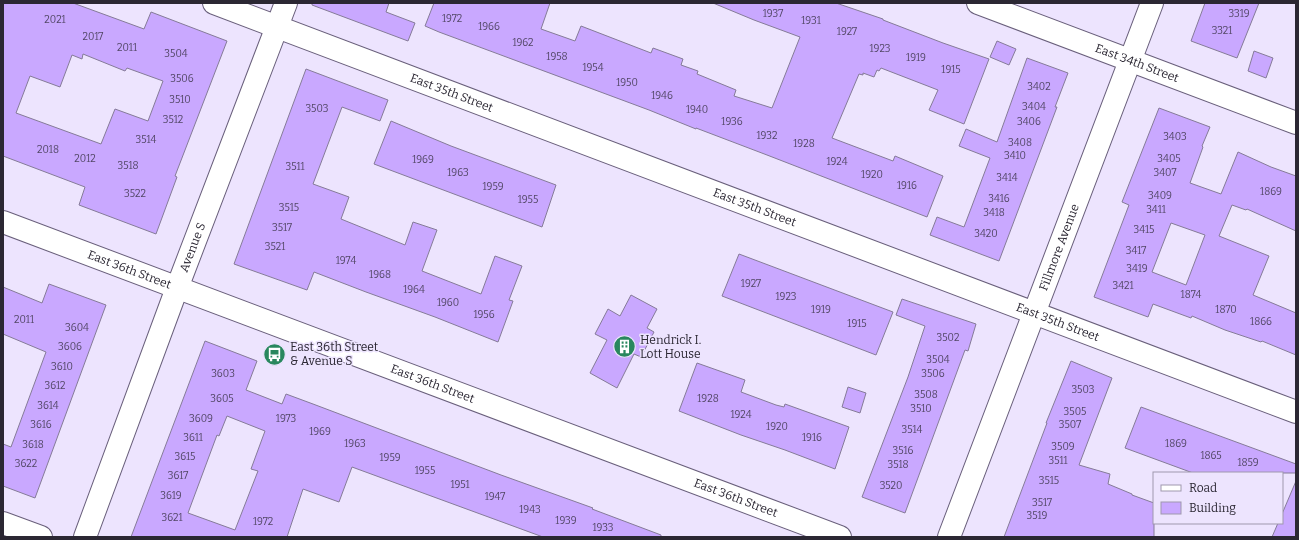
<svg xmlns="http://www.w3.org/2000/svg" width="1299" height="540" font-family="Bitter,serif">
<style>
.building{fill:#c9a8ff;stroke:#857b98;fill-rule:evenodd}
.lines{fill:none;stroke-linecap:round;stroke-linejoin:round}
.street-casing{stroke:#695f7b;stroke-width:24}
.street{stroke:#fff;stroke-width:22}
.labels{text-anchor:middle;stroke-width:3;stroke-linejoin:round;paint-order:stroke}
.number-label{font-size:10px;fill:#524766}
.street-label{font-size:12px;fill:#2b2733;stroke:#ede4fe}
.poi-label{font-size:12px;fill:#2b2733;stroke:#ede4fe;text-anchor:start}
</style>
<rect width="100%" height="100%" fill="#ede4fe"/>
<path class="building" d="M 3,3 L 73,3 L 144,29 L 151,12 L 227,41 L 175,176 L 177,177 L 156,234 L 79,205 L 85,187 L 3,156 ZM 83,54 L 125,71 L 127,68 L 163,81 L 148,121 L 115,109 L 101,144 L 16,113 L 30,76 L 60,87 L 72,55 L 82,59 Z
M 312,3 L 389,3 L 386,12 L 415,23 L 408,41 L 312,5 Z
M 434,3 L 550,3 L 541,29 L 575,41 L 581,26 L 651,53 L 653,48 L 683,59 L 681,65 L 698,71 L 697,74 L 736,90 L 734,96 L 772,108 L 800,37 L 754,20 L 713,3 L 836,3 L 883,19 L 883,20 L 943,43 L 989,59 L 964,124 L 929,110 L 938,90 L 881,68 L 879,71 L 877,70 L 874,77 L 863,73 L 863,75 L 859,74 L 832,138 L 893,161 L 895,156 L 943,176 L 927,217 L 767,155 L 696,128 L 696,129 L 649,110 L 439,32 L 425,26 Z
M 1205,3 L 1259,3 L 1237,58 L 1191,41 Z
M 997,41 L 1016,49 L 1009,65 L 990,57 Z
M 1254,51 L 1273,58 L 1266,78 L 1248,71 Z
M 1027,58 L 1068,73 L 1055,107 L 1057,107 L 999,261 L 930,235 L 937,217 L 964,227 L 990,158 L 959,146 L 966,129 L 997,142 Z
M 306,69 L 388,100 L 380,121 L 342,107 L 313,184 L 349,197 L 341,219 L 405,245 L 413,222 L 437,230 L 422,271 L 481,294 L 495,256 L 522,266 L 509,300 L 513,301 L 498,342 L 435,317 L 366,292 L 314,272 L 307,290 L 234,264 Z
M 1159,108 L 1210,127 L 1202,146 L 1203,147 L 1190,183 L 1221,194 L 1238,152 L 1271,167 L 1296,176 L 1296,231 L 1247,209 L 1246,210 L 1232,205 L 1219,236 L 1269,256 L 1253,295 L 1296,313 L 1296,355 L 1262,341 L 1261,342 L 1225,330 L 1192,316 L 1191,318 L 1153,304 L 1148,317 L 1094,297 L 1129,205 L 1122,202 ZM 1171,223 L 1205,235 L 1186,285 L 1152,272 Z
M 391,121 L 451,146 L 556,185 L 542,227 L 374,164 Z
M 739,254 L 893,312 L 876,355 L 722,296 Z
M 49,284 L 106,305 L 35,498 L 3,486 L 3,444 L 11,447 L 46,352 L 3,334 L 3,287 L 42,303 Z
M 631,295 L 657,309 L 647,328 L 654,332 L 641,357 L 634,354 L 617,388 L 590,373 L 607,340 L 595,334 L 608,309 L 620,316 Z
M 902,299 L 976,324 L 968,351 L 965,350 L 905,513 L 862,497 L 908,377 L 925,326 L 896,315 Z
M 205,341 L 257,361 L 246,390 L 282,404 L 286,394 L 313,404 L 501,475 L 593,508 L 592,509 L 661,535 L 661,537 L 543,537 L 352,467 L 339,502 L 303,489 L 287,537 L 131,537 ZM 227,416 L 265,431 L 251,469 L 258,471 L 235,530 L 188,513 L 217,435 L 219,436 Z
M 1071,361 L 1112,378 L 1079,465 L 1110,474 L 1108,484 L 1132,494 L 1132,495 L 1154,503 L 1154,537 L 1004,537 L 1047,423 L 1046,423 Z
M 697,363 L 745,380 L 741,392 L 776,405 L 784,407 L 785,404 L 849,427 L 835,469 L 785,450 L 741,435 L 679,411 Z
M 848,387 L 866,393 L 860,413 L 842,407 Z
M 1141,407 L 1296,464 L 1296,473 L 1193,473 L 1125,448 Z
M 1296,481 L 1296,537 L 1272,537 L 1278,523 L 1282,523 L 1282,514 Z"/>
<g class="lines">
<defs>
<g id="street">
<path id="s1" d="M 214,3 L 1296,412"/>
<path id="s2" d="M 978,3 L 1296,123"/>
<path id="s3" d="M 3,222 L 840,537"/>
<path d="M 3,523 L 41,537"/>
<path id="s4" d="M 85,537 L 177,288 L 286,3"/>
<path id="s5" d="M 949,537 L 1152,3"/>
</g>
</defs>
<use href="#street" class="street-casing"/>
<use href="#street" class="street"/>
</g>
<defs>
<symbol id="building-disc" viewBox="-11 -11 22 22"><circle r="9.5" fill="#29875e" stroke="#ede4fe"/><path d="M-4-6H4V6H1V3H-1V6H-4ZM-2.5-4.3h1.7v1.8h-1.7ZM.8-4.3h1.7v1.8H.8ZM-2.5-1h1.7V.8h-1.7ZM.8-1h1.7V.8H.8Z" fill="#fff"/></symbol>
<symbol id="bus-disc" viewBox="-11 -11 22 22"><circle r="9.5" fill="#29875e" stroke="#ede4fe"/><path d="M-5-6H5V4H4V6H2V4H-2V6H-4V4H-5ZM-3.5-4V0h7V-4ZM-3.5 1.2v1.5H-2V1.2ZM2 1.2v1.5H3.5V1.2Z" fill="#fff"/></symbol>
</defs>
<g fill-rule="evenodd">
<use href="#building-disc" x="612" y="334" width="25" height="25"/>
<use href="#bus-disc" x="262" y="342" width="25" height="25"/>
</g>
<g class="labels">
<g class="number-label">
<text x="773" y="17">1937</text>
<text x="1239" y="17">3319</text>
<text x="452" y="22">1972</text>
<text x="55" y="23">2021</text>
<text x="811" y="24">1931</text>
<text x="489" y="30">1966</text>
<text x="1222" y="34">3321</text>
<text x="847" y="35">1927</text>
<text x="93" y="40">2017</text>
<text x="523" y="46">1962</text>
<text x="127" y="51">2011</text>
<text x="880" y="52">1923</text>
<text x="176" y="57">3504</text>
<text x="557" y="60">1958</text>
<text x="916" y="61">1919</text>
<text x="593" y="71">1954</text>
<text x="951" y="73">1915</text>
<text x="182" y="82">3506</text>
<text x="627" y="86">1950</text>
<text x="1039" y="90">3402</text>
<text x="662" y="99">1946</text>
<text x="180" y="103">3510</text>
<text x="1034" y="110">3404</text>
<text x="317" y="112">3503</text>
<text x="697" y="113">1940</text>
<text x="173" y="123">3512</text>
<text x="732" y="125">1936</text>
<text x="1029" y="125">3406</text>
<text x="767" y="139">1932</text>
<text x="1175" y="140">3403</text>
<text x="146" y="143">3514</text>
<text x="1020" y="146">3408</text>
<text x="804" y="147">1928</text>
<text x="48" y="153">2018</text>
<text x="1015" y="159">3410</text>
<text x="85" y="162">2012</text>
<text x="1169" y="162">3405</text>
<text x="423" y="163">1969</text>
<text x="837" y="165">1924</text>
<text x="128" y="169">3518</text>
<text x="295" y="170">3511</text>
<text x="458" y="176">1963</text>
<text x="1165" y="176">3407</text>
<text x="872" y="178">1920</text>
<text x="1007" y="181">3414</text>
<text x="907" y="189">1916</text>
<text x="493" y="190">1959</text>
<text x="1271" y="195">1869</text>
<text x="135" y="197">3522</text>
<text x="1160" y="199">3409</text>
<text x="999" y="202">3416</text>
<text x="528" y="203">1955</text>
<text x="289" y="211">3515</text>
<text x="1156" y="213">3411</text>
<text x="994" y="216">3418</text>
<text x="282" y="231">3517</text>
<text x="1144" y="233">3415</text>
<text x="986" y="237">3420</text>
<text x="275" y="250">3521</text>
<text x="1136" y="254">3417</text>
<text x="346" y="264">1974</text>
<text x="1137" y="272">3419</text>
<text x="380" y="278">1968</text>
<text x="751" y="287">1927</text>
<text x="1123" y="289">3421</text>
<text x="414" y="293">1964</text>
<text x="1191" y="298">1874</text>
<text x="786" y="300">1923</text>
<text x="448" y="306">1960</text>
<text x="821" y="313">1919</text>
<text x="1226" y="313">1870</text>
<text x="484" y="318">1956</text>
<text x="24" y="323">2011</text>
<text x="1261" y="325">1866</text>
<text x="857" y="327">1915</text>
<text x="77" y="331">3604</text>
<text x="948" y="341">3502</text>
<text x="70" y="350">3606</text>
<text x="938" y="363">3504</text>
<text x="62" y="370">3610</text>
<text x="223" y="377">3603</text>
<text x="933" y="377">3506</text>
<text x="55" y="389">3612</text>
<text x="1083" y="393">3503</text>
<text x="926" y="398">3508</text>
<text x="222" y="402">3605</text>
<text x="708" y="402">1928</text>
<text x="48" y="409">3614</text>
<text x="921" y="412">3510</text>
<text x="1075" y="415">3505</text>
<text x="741" y="418">1924</text>
<text x="201" y="422">3609</text>
<text x="286" y="422">1973</text>
<text x="41" y="428">3616</text>
<text x="1070" y="428">3507</text>
<text x="777" y="430">1920</text>
<text x="912" y="433">3514</text>
<text x="320" y="435">1969</text>
<text x="193" y="441">3611</text>
<text x="812" y="441">1916</text>
<text x="355" y="447">1963</text>
<text x="1176" y="447">1869</text>
<text x="33" y="448">3618</text>
<text x="1063" y="450">3509</text>
<text x="903" y="454">3516</text>
<text x="1211" y="459">1865</text>
<text x="185" y="460">3615</text>
<text x="390" y="461">1959</text>
<text x="1058" y="464">3511</text>
<text x="1248" y="466">1859</text>
<text x="26" y="467">3622</text>
<text x="898" y="468">3518</text>
<text x="425" y="474">1955</text>
<text x="178" y="479">3617</text>
<text x="1049" y="484">3515</text>
<text x="460" y="488">1951</text>
<text x="891" y="489">3520</text>
<text x="171" y="499">3619</text>
<text x="495" y="500">1947</text>
<text x="1042" y="506">3517</text>
<text x="530" y="513">1943</text>
<text x="1037" y="519">3519</text>
<text x="172" y="521">3621</text>
<text x="566" y="524">1939</text>
<text x="263" y="525">1972</text>
<text x="603" y="531">1933</text>
</g>
<g class="street-label">
<text dy="4" stroke="none"><textPath href="#s2" startOffset="170">East 34th Street</textPath></text>
<text dy="4" stroke="none"><textPath href="#s1" startOffset="254">East 35th Street</textPath></text>
<text dy="4" stroke="none"><textPath href="#s1" startOffset="578">East 35th Street</textPath></text>
<text dy="4" stroke="none"><textPath href="#s4" startOffset="309">Avenue S</textPath></text>
<text dy="4" stroke="none"><textPath href="#s5" startOffset="310">Fillmore Avenue</textPath></text>
<text dy="4" stroke="none"><textPath href="#s3" startOffset="135">East 36th Street</textPath></text>
<text dy="4" stroke="none"><textPath href="#s1" startOffset="902">East 35th Street</textPath></text>
<text dy="4" stroke="none"><textPath href="#s3" startOffset="459">East 36th Street</textPath></text>
<text dy="4" stroke="none"><textPath href="#s3" startOffset="783">East 36th Street</textPath></text>
</g>
<g class="poi-label">
<text x="640" y="344">Hendrick I.<tspan x="640" dy="14">Lott House</tspan></text>
<text x="290" y="351">East 36th Street<tspan x="290" dy="14">&amp; Avenue S</tspan></text>
</g>
</g>
<rect width="1299" height="540" fill="none" stroke="#2b2733" stroke-width="8"/>
<rect x="1153" y="472" width="130" height="52" fill="#ede4fe" stroke="#9f98ad"/>
<rect x="1161" y="485" width="20" height="6" fill="#ffffff" stroke="#9f98ad"/>
<text x="1189" y="492" font-size="12" fill="#2b2733">Road</text>
<rect x="1161" y="502" width="20" height="12" fill="#c9a8ff" stroke="#9f98ad"/>
<text x="1189" y="512" font-size="12" fill="#2b2733">Building</text>
</svg>
